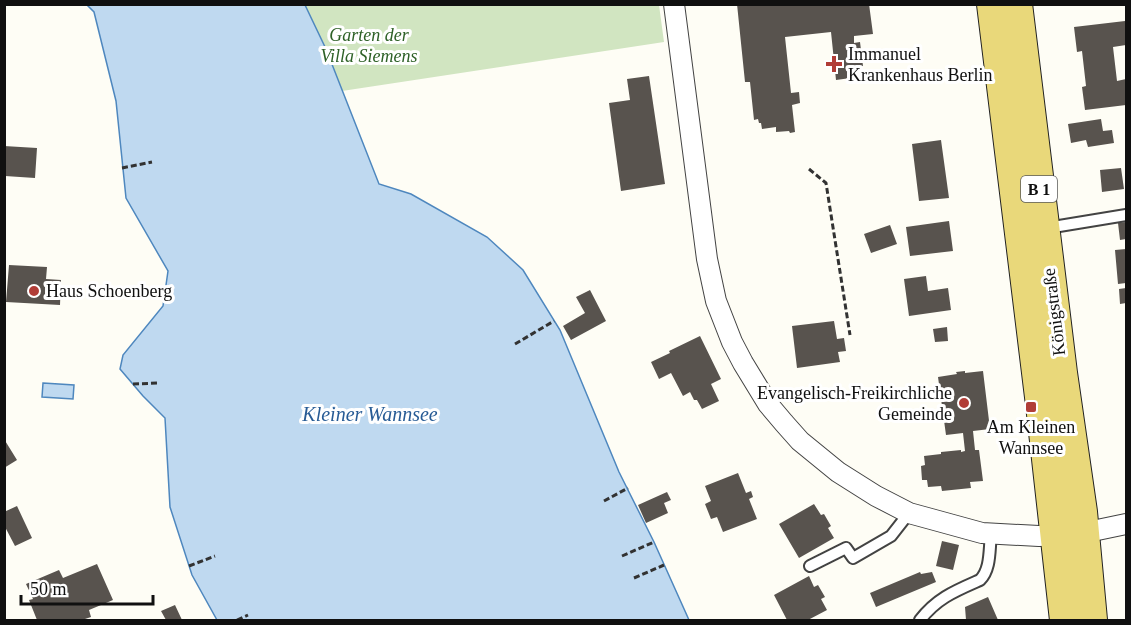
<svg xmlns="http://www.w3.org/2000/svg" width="1131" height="625" font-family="Georgia,serif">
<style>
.green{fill:#d1e5c1}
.water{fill:#bfd9f0;stroke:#4e87be;stroke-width:1.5}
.building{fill:#58534e}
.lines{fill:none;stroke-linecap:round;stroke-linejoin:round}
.lane-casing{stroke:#434343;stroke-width:14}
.street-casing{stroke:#434343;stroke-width:22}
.primary-casing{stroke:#212121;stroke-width:34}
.path{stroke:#323232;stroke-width:3;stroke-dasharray:6 3;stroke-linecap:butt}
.lane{stroke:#fff;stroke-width:10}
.street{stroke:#fff;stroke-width:20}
.primary{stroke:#e9d87a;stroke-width:32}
.poi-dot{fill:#b13d37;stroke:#fff;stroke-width:2}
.labels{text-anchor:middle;stroke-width:6;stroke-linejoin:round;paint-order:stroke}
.shield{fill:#fff;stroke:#585858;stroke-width:1.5}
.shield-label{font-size:16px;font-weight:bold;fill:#101010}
.park-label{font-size:18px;font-style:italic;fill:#2e6127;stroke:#fff}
.poi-label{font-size:18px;fill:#101010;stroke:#fff;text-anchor:start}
.street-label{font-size:18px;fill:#101010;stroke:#fff}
.water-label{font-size:20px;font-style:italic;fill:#275b95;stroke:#fff}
</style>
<rect width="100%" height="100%" fill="#fefdf5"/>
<path class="green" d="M 305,5 L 659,5 L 664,42 L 342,91 L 326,49 Z"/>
<path class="water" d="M 87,5 L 305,5 L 326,49 L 379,184 L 411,194 L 487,237 L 523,270 L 560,330 L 619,472 L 654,542 L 689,620 L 217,620 L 192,575 L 170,507 L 165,418 L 143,396 L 120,369 L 123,355 L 163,306 L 168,271 L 126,198 L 116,101 L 94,12 Z
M 43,383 L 74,385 L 73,399 L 42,397 Z"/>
<path class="building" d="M 737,4 L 869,4 L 873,34 L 854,36 L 854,43 L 860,42 L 863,66 L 857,67 L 858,77 L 836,80 L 831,32 L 785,37 L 791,93 L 799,92 L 800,103 L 792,105 L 795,132 L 790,133 L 789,131 L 776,132 L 776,127 L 762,129 L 761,123 L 759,123 L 758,119 L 754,120 L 750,82 L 745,82 Z
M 1125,21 L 1126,45 L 1113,47 L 1117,81 L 1126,79 L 1126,105 L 1085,110 L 1082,87 L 1086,86 L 1082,51 L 1077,52 L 1074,27 Z
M 649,76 L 665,184 L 621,191 L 609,103 L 630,100 L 627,79 Z
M 1101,119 L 1103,131 L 1112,130 L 1114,143 L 1088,147 L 1086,140 L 1071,143 L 1068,124 Z
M 941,140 L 949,198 L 919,201 L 912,144 Z
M 4,146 L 37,148 L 35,178 L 5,176 L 6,160 L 4,160 Z
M 1121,168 L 1124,189 L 1102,192 L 1100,170 Z
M 949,221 L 953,251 L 910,256 L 906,227 Z
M 1126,222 L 1126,239 L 1120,240 L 1118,223 Z
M 890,225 L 897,244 L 871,253 L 864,234 Z
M 1126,249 L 1126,283 L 1118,284 L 1115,250 Z
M 9,265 L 47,267 L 46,279 L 61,280 L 60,305 L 6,302 Z
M 926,276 L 928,291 L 948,288 L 951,310 L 909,316 L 904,279 Z
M 1126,288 L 1126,303 L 1120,304 L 1119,289 Z
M 590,290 L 606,321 L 571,340 L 563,326 L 585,313 L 576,297 Z
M 834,321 L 837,339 L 844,338 L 846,351 L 838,352 L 840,362 L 797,368 L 792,326 Z
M 947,327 L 948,341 L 935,342 L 933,329 Z
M 700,336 L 721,379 L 711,384 L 719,401 L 702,409 L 697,400 L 694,400 L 690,392 L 683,396 L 671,373 L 659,379 L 651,362 L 670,353 L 669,351 Z
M 965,371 L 965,373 L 983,371 L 990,429 L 973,431 L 975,450 L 979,450 L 983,481 L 970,482 L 971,488 L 942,491 L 941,486 L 928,487 L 927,480 L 922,480 L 921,466 L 925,465 L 924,456 L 941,454 L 941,452 L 961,450 L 961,452 L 965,451 L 963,433 L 946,435 L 938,377 L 957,374 L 956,372 Z
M 4,439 L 17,460 L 4,468 Z
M 738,473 L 746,493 L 751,491 L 753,497 L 749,499 L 757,519 L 723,532 L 717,517 L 711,519 L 705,504 L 711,501 L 705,486 Z
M 667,492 L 671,500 L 664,503 L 668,513 L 646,523 L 638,505 Z
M 814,504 L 821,515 L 824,514 L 831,526 L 828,528 L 834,538 L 799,558 L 779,524 Z
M 17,506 L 32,538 L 15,546 L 4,525 L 4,512 Z
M 942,541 L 959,545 L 953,570 L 936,566 Z
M 97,564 L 113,600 L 89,610 L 91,617 L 82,620 L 37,620 L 29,600 L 33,599 L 26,584 L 59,570 L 63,578 Z
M 920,572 L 921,574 L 932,572 L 936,582 L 876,607 L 870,593 Z
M 809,576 L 814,587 L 818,585 L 825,597 L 821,599 L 827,610 L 808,620 L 787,620 L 774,595 Z
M 988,597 L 998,620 L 966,620 L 965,607 Z
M 175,605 L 182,620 L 166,620 L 161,611 Z"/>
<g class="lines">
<defs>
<path id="lane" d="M 1047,228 L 1126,215
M 810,566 L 846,548 L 853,558 L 891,536 L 909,513
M 920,620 C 937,598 955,591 980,580 C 991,569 989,550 991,535"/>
<path id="street" d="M 674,4 L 707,259 L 716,301 L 732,342 L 743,363 L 768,404 L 784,423 L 800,441 L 838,472 L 876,496 L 909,513 L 931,519 L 982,533 L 1039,536 L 1083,533 L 1126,524"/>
<path id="primary" d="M 993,4 L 1042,405 L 1066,620
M 1016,4 L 1061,373 L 1081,512 L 1091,620"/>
</defs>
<use href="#lane" class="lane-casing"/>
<use href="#street" class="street-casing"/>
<use href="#primary" class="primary-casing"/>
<path class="path" d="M 122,168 L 152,162
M 809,169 L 826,183 L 850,335
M 515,344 L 554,321
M 133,384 L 159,383
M 604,501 L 628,488
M 622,556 L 654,542
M 189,566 L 215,556
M 634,578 L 664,565
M 237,620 L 248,615"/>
<use href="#lane" class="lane"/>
<use href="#street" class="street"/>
<use href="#primary" class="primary"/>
</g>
<g class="poi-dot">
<path d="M831 55h6v6h6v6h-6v6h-6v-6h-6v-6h6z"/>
<circle cx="34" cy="291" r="6"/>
<circle cx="964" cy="403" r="6"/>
<rect x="1025" y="401" width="12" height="12" rx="3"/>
</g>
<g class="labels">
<rect class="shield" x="1021" y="176" width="36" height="26" rx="4.5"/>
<g class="shield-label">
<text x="1039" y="195">B 1</text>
</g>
<g class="park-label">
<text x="369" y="41">Garten der<tspan x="369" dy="21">Villa Siemens</tspan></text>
</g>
<g class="poi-label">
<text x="848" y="60">Immanuel<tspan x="848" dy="21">Krankenhaus Berlin</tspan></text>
<text x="46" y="297">Haus Schoenberg</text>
<text x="952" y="399" text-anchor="end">Evangelisch-Freikirchliche<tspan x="952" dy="21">Gemeinde</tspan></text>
<text x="1031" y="433" text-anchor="middle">Am Kleinen<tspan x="1031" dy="21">Wannsee</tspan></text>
</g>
<g class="street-label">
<text transform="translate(1054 312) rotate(-97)" y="6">Königstraße</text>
</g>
<g class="water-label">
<text x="370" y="421">Kleiner Wannsee</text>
</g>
</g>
<rect width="1131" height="625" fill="none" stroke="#101010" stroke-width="12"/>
<path d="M21 595v9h132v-9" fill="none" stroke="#101010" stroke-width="3"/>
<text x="30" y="595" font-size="18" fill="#101010" stroke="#ffffff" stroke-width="4.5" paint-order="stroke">50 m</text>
</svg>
